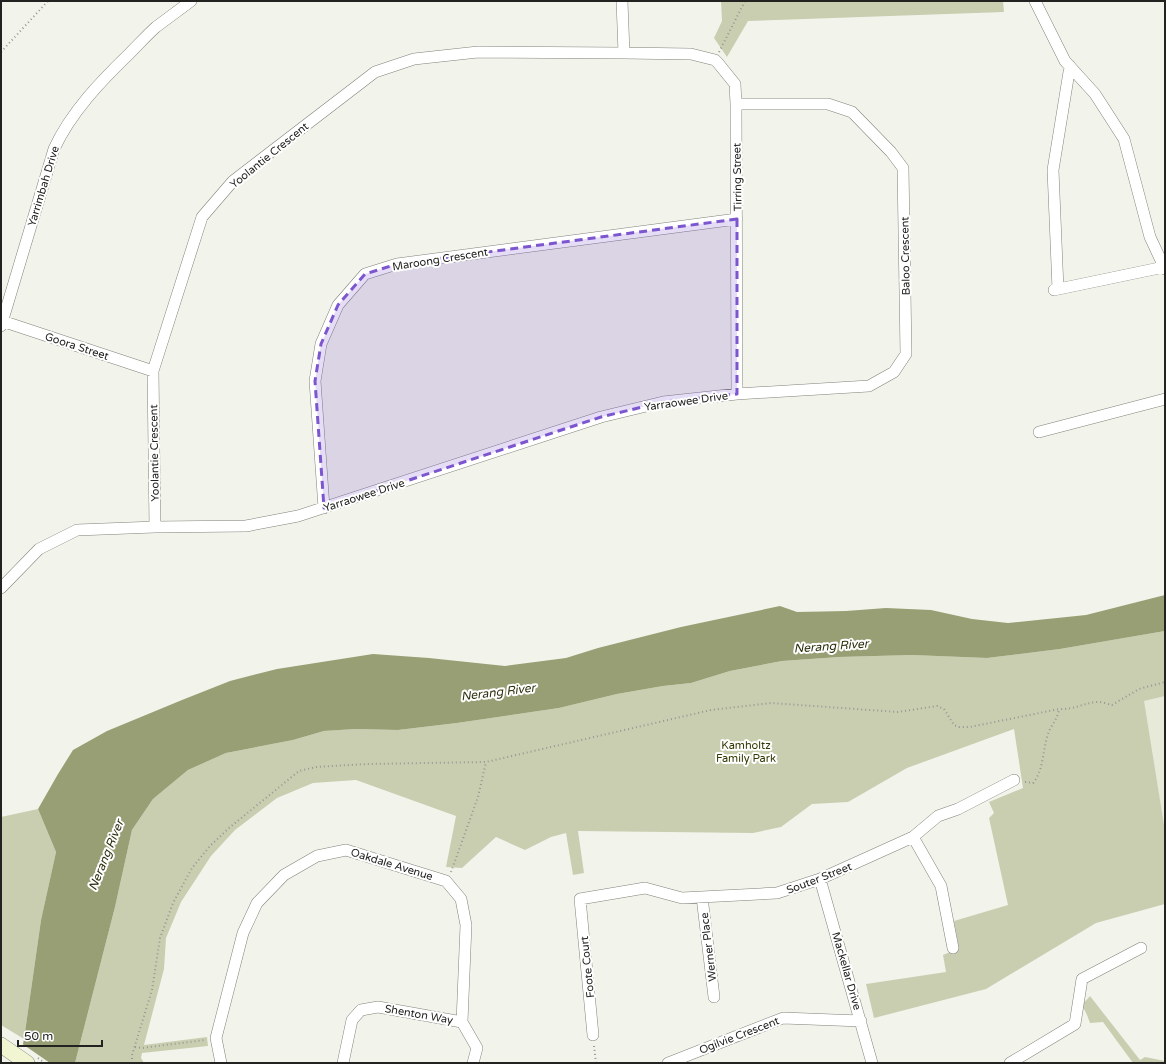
<svg xmlns="http://www.w3.org/2000/svg" width="1166" height="1064" font-family="'Varela Round',sans-serif">
<style>
.built{fill:#e7e9d9}
.green{fill:#c9ceb1}
.water{fill:#999f74}
.pier{fill:#f2f4eb}
.lines{fill:none;stroke-linecap:round;stroke-linejoin:round}
.minor-casing{stroke:#81827a;stroke-width:12}
.secondary-casing{stroke:#81827a;stroke-width:16}
.path{stroke:#969791;stroke-width:2;stroke-dasharray:1 3;stroke-linecap:butt}
.minor{stroke:#fff;stroke-width:11}
.secondary{stroke:#f2f5d2;stroke-width:15}
.marked{fill:#7c56cf;fill-opacity:0.2;stroke:#7c56cf;stroke-width:3;stroke-dasharray:8 5;stroke-linejoin:round}
.labels{text-anchor:middle;stroke-width:4;stroke-linejoin:round;paint-order:stroke}
.street-label{font-size:11px;fill:#222320;stroke:#fff}
.park-label{font-size:11px;fill:#353903;stroke:#fff}
.water-label{font-size:12px;font-style:italic;fill:#2d300d;stroke:#fff}
</style>
<rect width="100%" height="100%" fill="#f2f4eb"/>
<path class="built" d="M 1165,696 L 1165,831 L 1143,701 Z"/>
<path class="green" d="M 721,1 L 1003,1 L 1004,12 L 748,21 L 727,57 L 714,38 L 722,21 Z
M 1165,631 L 1165,696 L 1144,701 L 1165,831 L 1165,904 L 1096,923 L 986,989 L 874,1018 L 866,984 L 946,972 L 943,955 L 959,948 L 954,921 L 1008,905 L 989,818 L 994,813 L 989,802 L 1023,788 L 1014,729 L 907,768 L 848,802 L 812,804 L 781,827 L 753,833 L 578,831 L 584,873 L 573,875 L 566,833 L 551,837 L 525,850 L 496,837 L 462,868 L 446,867 L 456,816 L 356,780 L 313,783 L 277,798 L 235,830 L 211,856 L 181,902 L 166,938 L 164,969 L 144,1045 L 207,1037 L 208,1046 L 142,1053 L 141,1058 L 144,1063 L 75,1063 L 115,907 L 132,830 L 153,799 L 188,770 L 226,753 L 293,740 L 324,731 L 356,729 L 398,730 L 457,723 L 559,708 L 617,694 L 663,686 L 691,683 L 730,671 L 782,661 L 839,657 L 912,655 L 987,658 L 1060,649 Z
M 38,809 L 56,852 L 41,920 L 24,1039 L 1,1025 L 1,817 Z
M 1090,996 L 1140,1060 L 1145,1057 L 1165,1061 L 1165,1063 L 1133,1063 L 1103,1022 L 1090,1023 L 1087,1015 L 1082,1005 Z"/>
<path class="water" d="M 1165,595 L 1165,631 L 1060,649 L 987,658 L 912,655 L 839,657 L 782,661 L 730,671 L 691,683 L 663,686 L 617,694 L 559,708 L 457,723 L 398,730 L 356,729 L 324,731 L 293,740 L 226,753 L 188,770 L 153,799 L 132,830 L 115,907 L 75,1063 L 19,1063 L 24,1039 L 41,920 L 56,852 L 38,809 L 58,774 L 73,750 L 107,731 L 182,700 L 230,681 L 277,669 L 373,654 L 429,658 L 505,666 L 566,658 L 598,648 L 681,627 L 780,606 L 797,612 L 846,611 L 886,608 L 931,610 L 972,619 L 1008,623 L 1086,615 Z"/>
<path class="pier" d="M 21,1043 L 50,1063 L 17,1063 Z"/>
<g class="lines">
<defs>
<path id="minor" d="M 622,1 L 624,53
M 1035,1 L 1065,61 L 1095,94 L 1124,139 L 1150,237 L 1165,269
M 1058,289 L 1053,170 L 1070,66
M 1054,290 L 1164,267
M 2,321 L 153,371
M 1,326 L 54,149 C 71,112 101,81 130,53 C 139,44 147,35 156,27 C 168,18 179,10 191,1
M 1039,432 L 1165,399
M 324,508 L 315,381 L 321,344 L 338,305 L 365,274 L 397,264 L 737,219
M 155,527 L 153,371 L 202,217 L 233,181 L 375,72 L 414,59 L 478,52 L 624,53 L 691,54 L 715,60 L 718,63 L 735,84 L 736,104 L 737,394
M 1,588 L 39,549 L 77,530 L 155,527 L 246,526 L 298,516 L 601,417 L 663,402 L 737,394 L 869,386 L 894,372 L 906,354 L 903,168 L 891,152 L 852,112 L 828,104 L 736,104
M 913,837 L 941,886 L 953,948
M 820,879 L 872,1063
M 702,897 L 714,997
M 593,1035 L 580,899 L 645,888 L 682,898 L 777,893 L 820,879 L 913,837 L 938,816 L 958,809 L 1014,780
M 221,1063 L 216,1038 L 243,933 L 257,903 L 284,875 L 317,856 L 346,850 L 446,881 L 461,899 L 466,925 L 462,1022 L 477,1048 L 473,1063
M 343,1063 L 352,1020 L 361,1010 L 378,1007 L 462,1022
M 668,1063 L 783,1018 L 861,1021
M 1010,1063 L 1075,1024 L 1082,979 L 1141,948"/>
<path id="secondary" d="M 1,1045 L 27,1063"/>
</defs>
<use href="#minor" class="minor-casing"/>
<use href="#secondary" class="secondary-casing"/>
<path class="path" d="M 1,52 L 48,1
M 719,52 L 745,1
M 1025,782 L 1033,783 C 1045,769 1042,746 1050,729 C 1054,722 1058,717 1059,709
M 451,872 L 478,797 L 486,762
M 594,1046 L 596,1063
M 135,1047 L 142,1048 L 205,1040
M 38,1058 L 45,1063
M 132,1063 L 132,1055 L 152,990 L 160,938 L 173,903 L 192,868 L 210,846 L 229,828 L 299,771 L 316,767 L 367,764 L 486,762 L 711,710 L 771,703 L 898,712 L 937,706 L 944,709 L 954,725 L 959,727 L 970,727 L 1059,709 C 1075,710 1085,702 1099,702 C 1103,702 1108,704 1112,705 L 1139,689 L 1165,682"/>
<use href="#minor" class="minor"/>
<use href="#secondary" class="secondary"/>
</g>
<path class="marked" d="M 737,219 L 737,394 L 663,402 L 601,417 L 324,508 L 315,381 L 321,344 L 338,305 L 365,274 L 397,264 Z"/>
<g class="labels">
<g class="street-label">
<text transform="translate(269 155) rotate(-39)" y="4">Yoolantie Crescent</text>
<text transform="translate(737 177) rotate(-91)" y="4">Tirring Street</text>
<text transform="translate(43 186) rotate(-73)" y="4">Yarrimbah Drive</text>
<text transform="translate(905 256) rotate(-91)" y="4">Baloo Crescent</text>
<text transform="translate(440 259) rotate(-9)" y="4">Maroong Crescent</text>
<text transform="translate(77 346) rotate(18)" y="4">Goora Street</text>
<text transform="translate(686 401) rotate(-8)" y="4">Yarraowee Drive</text>
<text transform="translate(154 453) rotate(-91)" y="4">Yoolantie Crescent</text>
<text transform="translate(364 495) rotate(-18)" y="4">Yarraowee Drive</text>
<text transform="translate(392 864) rotate(17)" y="4">Oakdale Avenue</text>
<text transform="translate(819 878) rotate(-21)" y="4">Souter Street</text>
<text transform="translate(708 947) rotate(-97)" y="4">Werner Place</text>
<text transform="translate(587 967) rotate(-96)" y="4">Foote Court</text>
<text transform="translate(847 971) rotate(74)" y="4">Mackellar Drive</text>
<text transform="translate(419 1014) rotate(10)" y="4">Shenton Way</text>
<text transform="translate(739 1035) rotate(-21)" y="4">Ogilvie Crescent</text>
</g>
<g class="park-label">
<text x="746" y="749">Kamholtz<tspan x="746" dy="13">Family Park</tspan></text>
</g>
<g class="water-label">
<text transform="translate(831 646) rotate(-4)" y="4">Nerang River</text>
<text transform="translate(498 692) rotate(-7)" y="4">Nerang River</text>
<text transform="translate(106 855) rotate(-68)" y="4">Nerang River</text>
</g>
</g>
<rect width="1166" height="1064" fill="none" stroke="#222320" stroke-width="4"/>
<path d="M18 1040v6h84v-6" fill="none" stroke="#222320" stroke-width="2"/>
<text x="24" y="1040" font-size="12" fill="#222320" stroke="#ffffff" stroke-width="3" paint-order="stroke">50 m</text>
</svg>
